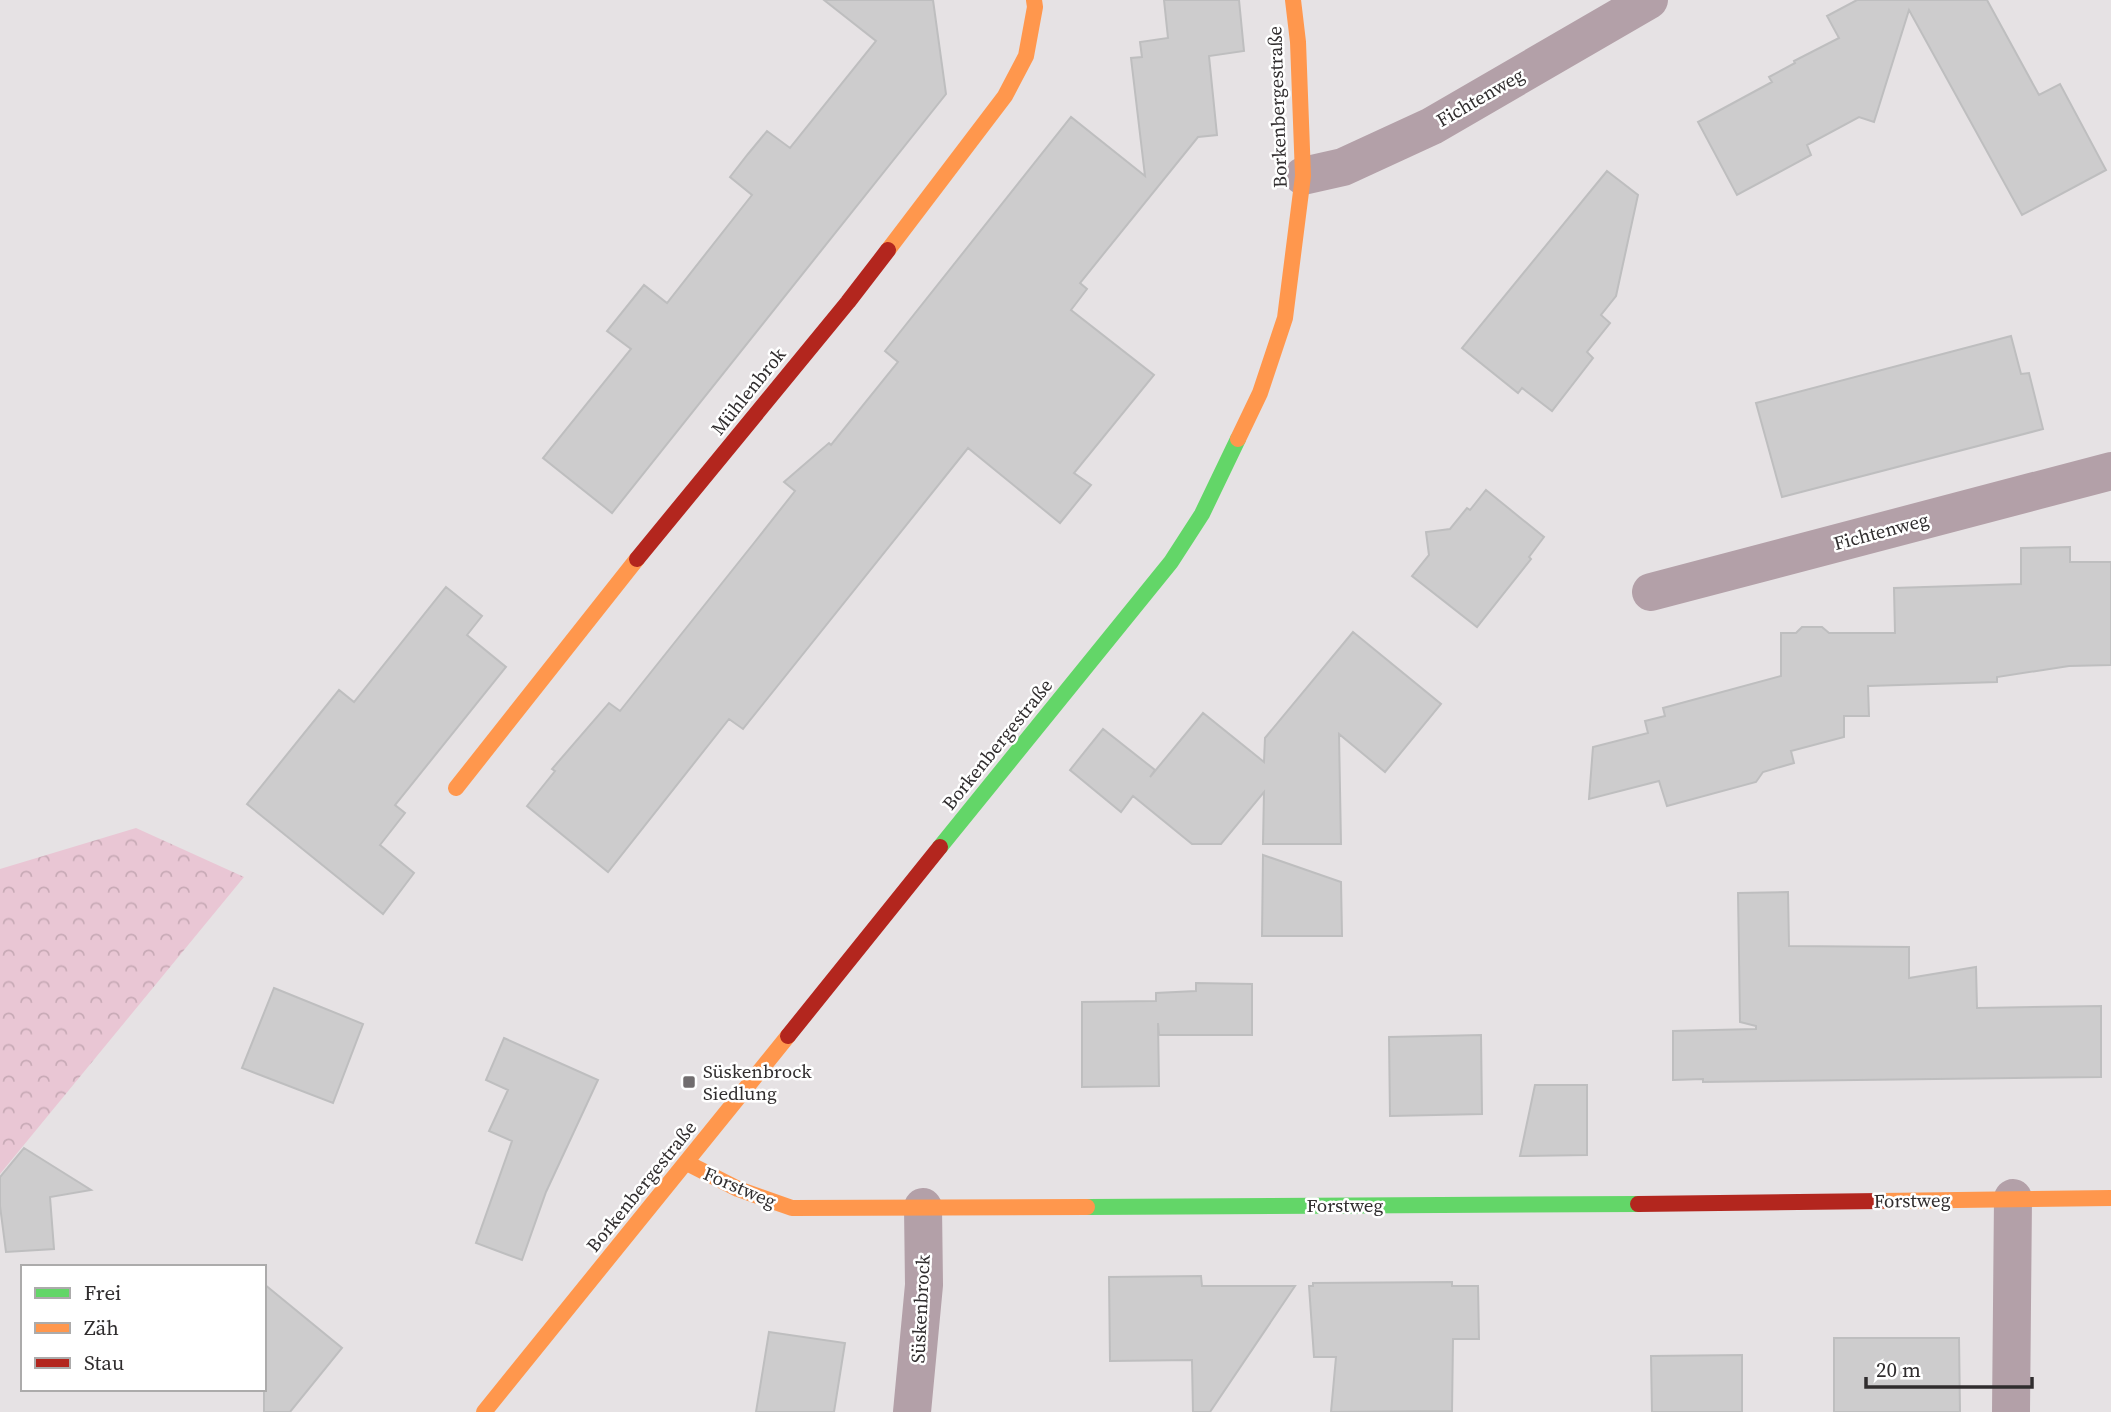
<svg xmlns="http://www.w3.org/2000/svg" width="2111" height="1412" font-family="'Source Serif 4',serif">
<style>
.forest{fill:url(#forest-crowns)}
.building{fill:#cdcccd;stroke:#bebebf;stroke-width:2}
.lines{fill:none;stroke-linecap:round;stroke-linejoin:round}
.street{stroke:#b3a0a8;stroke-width:38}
.fast{stroke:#63d668;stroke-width:16}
.slow{stroke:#ff974d;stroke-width:16}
.jam{stroke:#b3261e;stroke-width:16}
.poi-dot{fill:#706c6e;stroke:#fff;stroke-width:2.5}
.labels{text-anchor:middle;stroke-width:5;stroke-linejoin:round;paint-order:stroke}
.street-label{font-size:19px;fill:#302d2e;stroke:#fff}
.poi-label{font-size:19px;fill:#302d2e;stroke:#fff;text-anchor:start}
</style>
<defs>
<pattern id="forest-crowns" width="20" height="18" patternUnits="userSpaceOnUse" patternTransform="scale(1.75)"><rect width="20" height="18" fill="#e9c6d4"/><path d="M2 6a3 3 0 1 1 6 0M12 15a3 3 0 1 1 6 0" fill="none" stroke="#c8aab6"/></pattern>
</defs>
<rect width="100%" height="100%" fill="#e6e2e4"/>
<path class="forest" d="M 136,828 L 244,877 L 0,1174 L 0,869 Z"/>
<path class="building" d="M 824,0 L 933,0 L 946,94 L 612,513 L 543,458 L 631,349 L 607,331 L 644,285 L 667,303 L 752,195 L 730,177 L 748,154 L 767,131 L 790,148 L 876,41 Z
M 1164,0 L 1239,0 L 1244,51 L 1209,56 L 1217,135 L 1198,137 L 1080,283 L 1087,289 L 1071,310 L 1154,375 L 1074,473 L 1091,485 L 1060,523 L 968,448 L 743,729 L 729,719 L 608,872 L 527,806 L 555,771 L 552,769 L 609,703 L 620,711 L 754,543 L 795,491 L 784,482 L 829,443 L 831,445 L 898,362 L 885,351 L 1071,117 L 1145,176 L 1131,58 L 1142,57 L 1140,42 L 1168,38 Z
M 1857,0 L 1987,0 L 2039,95 L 2060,84 L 2106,170 L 2022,215 L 1909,10 L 1874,122 L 1859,117 L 1807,145 L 1811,155 L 1737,195 L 1698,122 L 1772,82 L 1769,77 L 1795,63 L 1794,61 L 1839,38 L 1827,16 Z
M 1607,171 L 1638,195 L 1616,296 L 1601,315 L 1610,323 L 1587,352 L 1593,358 L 1552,411 L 1522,388 L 1518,393 L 1462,348 Z
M 2011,336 L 2021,374 L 2029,373 L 2043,429 L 1782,497 L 1756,403 Z
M 1486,490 L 1544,537 L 1529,557 L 1531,559 L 1477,627 L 1412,576 L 1429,555 L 1426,532 L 1450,529 L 1467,508 L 1470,510 Z
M 2070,547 L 2070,562 L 2111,562 L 2111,665 L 2069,666 L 1997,677 L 1997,682 L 1868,686 L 1869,716 L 1844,716 L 1844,737 L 1791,751 L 1794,763 L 1763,772 L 1756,782 L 1667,806 L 1659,781 L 1589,799 L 1593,747 L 1648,733 L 1645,721 L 1665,716 L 1663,708 L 1781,676 L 1781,633 L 1796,633 L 1802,627 L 1822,627 L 1829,633 L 1895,633 L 1894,588 L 2021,584 L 2021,548 Z
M 446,587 L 482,616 L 467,635 L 506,667 L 395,805 L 405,813 L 380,845 L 414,873 L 383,914 L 247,804 L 339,690 L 354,702 Z
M 1353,632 L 1441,704 L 1385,772 L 1339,734 L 1341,844 L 1263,844 L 1264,792 L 1221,844 L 1192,844 L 1133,796 L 1121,812 L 1070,770 L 1103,729 L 1155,770 L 1150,777 L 1203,713 L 1264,762 L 1265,738 Z
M 1263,855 L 1341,882 L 1342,936 L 1262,936 Z
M 1788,892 L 1789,946 L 1909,947 L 1909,978 L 1976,967 L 1977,1008 L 2101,1006 L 2101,1077 L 1703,1082 L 1703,1079 L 1673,1080 L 1673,1031 L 1756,1029 L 1756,1026 L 1740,1022 L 1738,893 Z
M 1196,983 L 1252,984 L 1252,1035 L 1159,1035 L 1158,1023 L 1159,1086 L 1082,1087 L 1082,1002 L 1156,1001 L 1156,993 L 1196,991 Z
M 274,988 L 363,1024 L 333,1103 L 242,1068 Z
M 1481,1035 L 1482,1114 L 1390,1116 L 1389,1037 Z
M 504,1038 L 598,1080 L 546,1192 L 522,1260 L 476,1243 L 512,1141 L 489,1131 L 508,1090 L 486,1080 Z
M 1535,1085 L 1587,1085 L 1587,1155 L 1520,1156 Z
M 24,1148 L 91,1190 L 50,1197 L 54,1249 L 6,1252 L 0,1206 L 0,1177 Z
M 1201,1276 L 1202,1286 L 1295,1286 L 1210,1412 L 1193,1412 L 1192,1360 L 1110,1361 L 1109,1277 Z
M 1452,1282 L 1452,1286 L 1478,1286 L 1479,1339 L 1453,1339 L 1452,1411 L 1331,1412 L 1336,1357 L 1314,1357 L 1309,1286 L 1313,1286 L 1313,1283 Z
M 264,1284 L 342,1348 L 290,1412 L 264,1412 Z
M 769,1332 L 845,1343 L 834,1412 L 756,1412 Z
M 1834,1338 L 1959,1338 L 1960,1412 L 1834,1412 Z
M 1742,1355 L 1742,1412 L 1652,1412 L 1651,1356 Z"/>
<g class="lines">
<path class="street" d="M 1303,176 L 1343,167 L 1432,126 L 1649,0
M 1651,592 L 2111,471
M 912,1412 L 924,1285 L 923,1207
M 2011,1412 L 2013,1198"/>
<path class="fast" d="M 940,847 L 1171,562 L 1202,514 L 1238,439
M 1087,1207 L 1638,1204"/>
<path class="slow" d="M 888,250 L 1005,96 L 1026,56 L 1035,7 L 1034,0
M 1238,439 L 1260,393 L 1285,318 L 1303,176 L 1298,42 L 1293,0
M 456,788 L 637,559
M 687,1163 L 738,1189 L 792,1208 L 1087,1207
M 1881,1201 L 2111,1198
M 484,1412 L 788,1036"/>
<path class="jam" d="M 637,559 L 848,302 L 888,250
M 788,1036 L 940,847
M 1638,1204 L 1881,1201"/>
</g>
<rect class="poi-dot" x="682" y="1075" width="14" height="14" rx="3.5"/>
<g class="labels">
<g class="street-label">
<text transform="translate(1480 97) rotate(-30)" y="7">Fichtenweg</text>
<text transform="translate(1277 107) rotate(-92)" y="7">Borkenbergestraße</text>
<text transform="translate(748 391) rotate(-51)" y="7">Mühlenbrok</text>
<text transform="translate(1881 531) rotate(-15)" y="7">Fichtenweg</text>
<text transform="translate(997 744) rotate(-51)" y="7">Borkenbergestraße</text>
<text transform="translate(641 1186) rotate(-51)" y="7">Borkenbergestraße</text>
<text transform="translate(740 1187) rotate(23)" y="7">Forstweg</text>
<text transform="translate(1912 1200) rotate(-1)" y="7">Forstweg</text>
<text x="1345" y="1212">Forstweg</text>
<text transform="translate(920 1309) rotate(-87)" y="7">Süskenbrock</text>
</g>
<g class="poi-label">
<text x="703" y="1078">Süskenbrock<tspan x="703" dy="22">Siedlung</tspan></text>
</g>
</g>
<rect x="21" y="1265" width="245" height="126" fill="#ffffff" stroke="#acabab" stroke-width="2"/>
<rect x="35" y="1288" width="35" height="10" fill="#63d668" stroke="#acabab" stroke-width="2"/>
<text x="84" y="1300" font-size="21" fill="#302d2e">Frei</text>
<rect x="35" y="1323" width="35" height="10" fill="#ff974d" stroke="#acabab" stroke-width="2"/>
<text x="84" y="1335" font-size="21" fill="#302d2e">Zäh</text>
<rect x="35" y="1358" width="35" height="10" fill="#b3261e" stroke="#acabab" stroke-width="2"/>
<text x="84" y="1370" font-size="21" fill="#302d2e">Stau</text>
<path d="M1866 1377v10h166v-10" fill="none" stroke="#302d2e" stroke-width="3.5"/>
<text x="1876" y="1377" font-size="21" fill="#302d2e" stroke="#ffffff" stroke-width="5" paint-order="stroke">20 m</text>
</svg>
